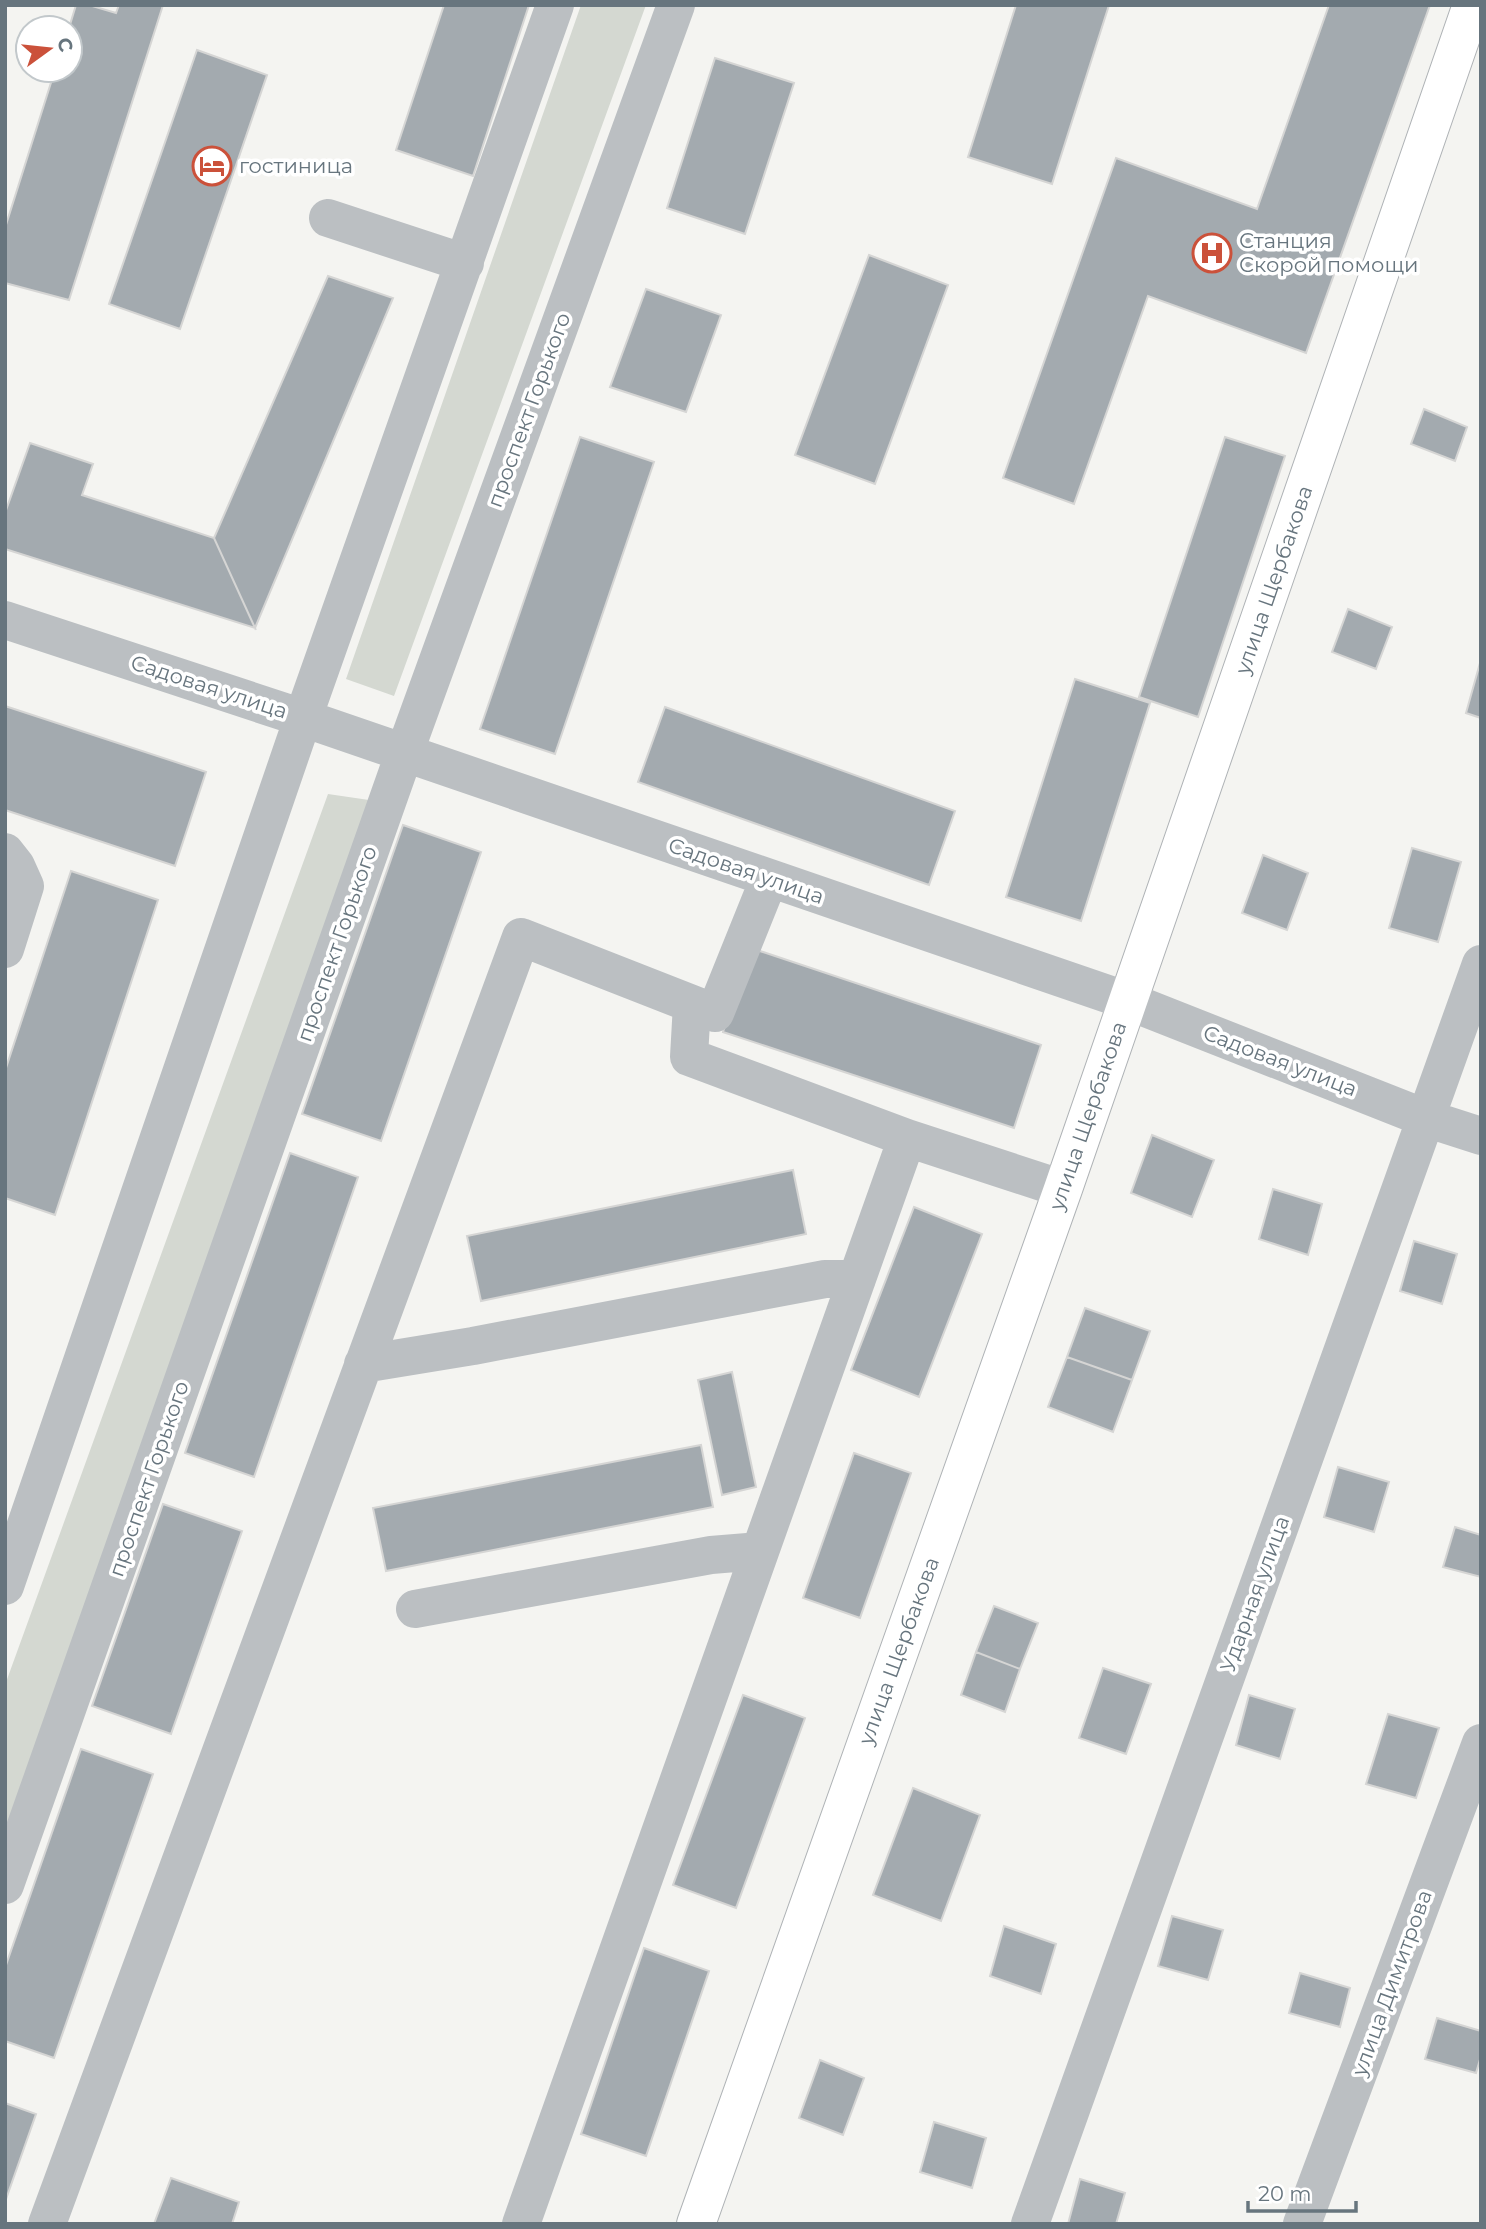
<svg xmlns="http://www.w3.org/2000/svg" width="1486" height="2229" font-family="Montserrat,sans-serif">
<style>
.green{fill:#d4d8d1}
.building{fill:#a3aaaf;stroke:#d5d5d4;stroke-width:2}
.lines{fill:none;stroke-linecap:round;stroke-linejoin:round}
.major-casing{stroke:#afb3b6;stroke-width:40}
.minor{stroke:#bbbfc2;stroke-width:38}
.major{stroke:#fff;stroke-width:38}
.labels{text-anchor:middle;stroke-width:7;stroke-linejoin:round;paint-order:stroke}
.poi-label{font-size:21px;fill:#67757e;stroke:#fff;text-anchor:start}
.street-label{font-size:21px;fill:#67757e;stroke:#fff}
</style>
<rect width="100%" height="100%" fill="#f4f4f1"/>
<path class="green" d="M 581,5 L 646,5 L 394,696 L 346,679 Z
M 328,794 L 369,800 L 5,1841 L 5,1685 Z"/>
<path class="building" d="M 76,5 L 89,5 L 116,13 L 119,5 L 163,5 L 69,300 L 5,283 L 5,228 L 55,70 L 70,70 L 69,28 Z
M 444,5 L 529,5 L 473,176 L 396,150 Z
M 1016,5 L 1109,5 L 1052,184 L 968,157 Z
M 1329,5 L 1430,5 L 1306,353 L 1148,296 L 1074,504 L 1003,478 L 1116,158 L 1257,209 Z
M 197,50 L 267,75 L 180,329 L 109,304 Z
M 715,58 L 794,83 L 745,234 L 667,208 Z
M 869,255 L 948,285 L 875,484 L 795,455 Z
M 328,276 L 393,298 L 255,628 L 214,538 Z
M 646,289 L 721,315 L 686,412 L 610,387 Z
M 1424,409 L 1467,427 L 1455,461 L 1411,444 Z
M 580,437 L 654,462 L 555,754 L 480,729 Z
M 1225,437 L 1285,456 L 1198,717 L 1139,697 Z
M 30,443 L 93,464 L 82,495 L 214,538 L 255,628 L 5,549 L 5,513 Z
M 1348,609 L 1392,627 L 1376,669 L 1332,652 Z
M 1480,663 L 1481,663 L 1481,718 L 1466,713 Z
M 1075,679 L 1150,703 L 1081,921 L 1006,897 Z
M 5,706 L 206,772 L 175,866 L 5,810 Z
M 665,707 L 955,811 L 929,885 L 638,782 Z
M 403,825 L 481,852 L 381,1141 L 302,1114 Z
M 1412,848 L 1461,862 L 1438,942 L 1389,928 Z
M 1263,855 L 1308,873 L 1287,930 L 1242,913 Z
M 71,871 L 158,900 L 55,1215 L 5,1198 L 5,1071 Z
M 751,948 L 1041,1045 L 1014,1128 L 723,1032 Z
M 1152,1135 L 1214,1160 L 1192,1217 L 1131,1193 Z
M 290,1153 L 358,1177 L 254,1477 L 185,1453 Z
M 793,1170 L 806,1234 L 481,1301 L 467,1236 Z
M 1273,1189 L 1322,1204 L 1308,1255 L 1259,1239 Z
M 914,1207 L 982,1234 L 919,1397 L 851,1370 Z
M 1414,1241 L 1457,1254 L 1442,1304 L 1400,1291 Z
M 1085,1308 L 1150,1331 L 1132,1380 L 1067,1357 Z
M 1067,1357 L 1132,1380 L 1113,1432 L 1048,1407 Z
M 732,1372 L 756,1487 L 722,1495 L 698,1380 Z
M 701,1445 L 713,1507 L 386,1571 L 373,1508 Z
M 854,1453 L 911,1473 L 860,1618 L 803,1598 Z
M 1338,1467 L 1389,1482 L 1374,1532 L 1324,1517 Z
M 163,1504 L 242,1531 L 171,1734 L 92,1706 Z
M 1455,1527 L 1481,1535 L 1481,1577 L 1443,1567 Z
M 994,1606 L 1038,1623 L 1020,1669 L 976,1652 Z
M 976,1652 L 1020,1669 L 1005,1712 L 961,1695 Z
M 1103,1668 L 1151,1684 L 1126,1754 L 1079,1738 Z
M 743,1695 L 805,1718 L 736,1908 L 673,1885 Z
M 1249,1695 L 1295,1709 L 1280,1759 L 1236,1745 Z
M 1388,1714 L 1439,1728 L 1416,1798 L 1366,1784 Z
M 81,1749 L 153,1774 L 54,2058 L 5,2041 L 5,1968 Z
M 913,1788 L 980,1815 L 941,1921 L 873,1895 Z
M 1172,1916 L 1223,1930 L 1208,1980 L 1158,1966 Z
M 1004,1926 L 1056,1944 L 1041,1994 L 990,1976 Z
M 644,1948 L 709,1971 L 646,2156 L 581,2134 Z
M 1300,1973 L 1350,1988 L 1340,2027 L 1289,2013 Z
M 1437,2018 L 1481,2031 L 1481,2056 L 1476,2073 L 1425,2059 Z
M 820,2060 L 864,2078 L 843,2135 L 799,2118 Z
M 5,2103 L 36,2114 L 5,2202 Z
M 934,2122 L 986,2138 L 972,2188 L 920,2172 Z
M 171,2178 L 239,2202 L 232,2224 L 154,2224 Z
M 1080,2179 L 1125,2193 L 1116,2224 L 1068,2224 Z"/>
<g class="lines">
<defs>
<path id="major" d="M 696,2224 L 1063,1189 L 1472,5"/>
</defs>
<use href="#major" class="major-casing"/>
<path class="minor" d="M 328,218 L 465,263
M 5,620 L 303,718 L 1128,1001 L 1425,1118 L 1481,1136
M 5,852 L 16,866 L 25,886 L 5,949
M 692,1004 L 689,1057 L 907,1138
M 363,1364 L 473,1346 L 825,1279 L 857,1279
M 5,1586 L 303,718 L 555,5
M 415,1609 L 711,1555 L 760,1551
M 5,1885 L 404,754 L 676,5
M 47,2224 L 521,937 L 715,1013 L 769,879
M 521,2224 L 907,1138 L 1063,1189
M 1030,2224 L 1481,964
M 1302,2224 L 1481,1743"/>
<use href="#major" class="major"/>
</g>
<defs>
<symbol id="hotel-ring" viewBox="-11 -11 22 22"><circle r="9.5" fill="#fff" stroke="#cb513a" stroke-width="1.5"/><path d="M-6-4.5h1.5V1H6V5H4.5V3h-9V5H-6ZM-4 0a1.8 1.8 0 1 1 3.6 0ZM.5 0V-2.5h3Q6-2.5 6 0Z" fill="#cb513a"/></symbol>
<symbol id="hospital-ring" viewBox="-11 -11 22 22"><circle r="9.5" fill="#fff" stroke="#cb513a" stroke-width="1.5"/><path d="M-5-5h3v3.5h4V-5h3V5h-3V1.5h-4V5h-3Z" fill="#cb513a"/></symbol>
</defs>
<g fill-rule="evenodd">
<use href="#hotel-ring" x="190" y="144" width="44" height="44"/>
<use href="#hospital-ring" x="1190" y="231" width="44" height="44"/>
</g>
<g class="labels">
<g class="poi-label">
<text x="239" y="173">гостиница</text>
<text x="1239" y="248">Станция<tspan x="1239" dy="24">Скорой помощи</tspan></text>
</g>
<g class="street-label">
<text transform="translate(529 410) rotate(-70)" y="7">проспект Горького</text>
<text transform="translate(1274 580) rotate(-71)" y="7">улица Щербакова</text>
<text transform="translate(209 687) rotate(18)" y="7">Садовая улица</text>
<text transform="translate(746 871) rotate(19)" y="7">Садовая улица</text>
<text transform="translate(337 944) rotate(-71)" y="7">проспект Горького</text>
<text transform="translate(1280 1061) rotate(21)" y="7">Садовая улица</text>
<text transform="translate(1088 1116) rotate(-71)" y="7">улица Щербакова</text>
<text transform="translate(149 1479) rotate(-71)" y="7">проспект Горького</text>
<text transform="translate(1255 1594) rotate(-70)" y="7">Ударная улица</text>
<text transform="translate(899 1651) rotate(-70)" y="7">улица Щербакова</text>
<text transform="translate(1392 1983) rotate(-70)" y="7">улица Димитрова</text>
</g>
</g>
<rect width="1486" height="2229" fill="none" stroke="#67757e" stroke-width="14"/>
<g transform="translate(49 49) rotate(75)"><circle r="33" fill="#ffffff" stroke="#c2c8cb" stroke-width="2"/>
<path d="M0-5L12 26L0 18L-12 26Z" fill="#cb513a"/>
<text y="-10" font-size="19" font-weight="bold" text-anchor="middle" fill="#67757e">С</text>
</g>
<path d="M1248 2201v10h108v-10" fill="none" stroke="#67757e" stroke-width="3.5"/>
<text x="1258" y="2201" font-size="21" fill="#67757e" stroke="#ffffff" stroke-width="5" paint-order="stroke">20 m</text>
</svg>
